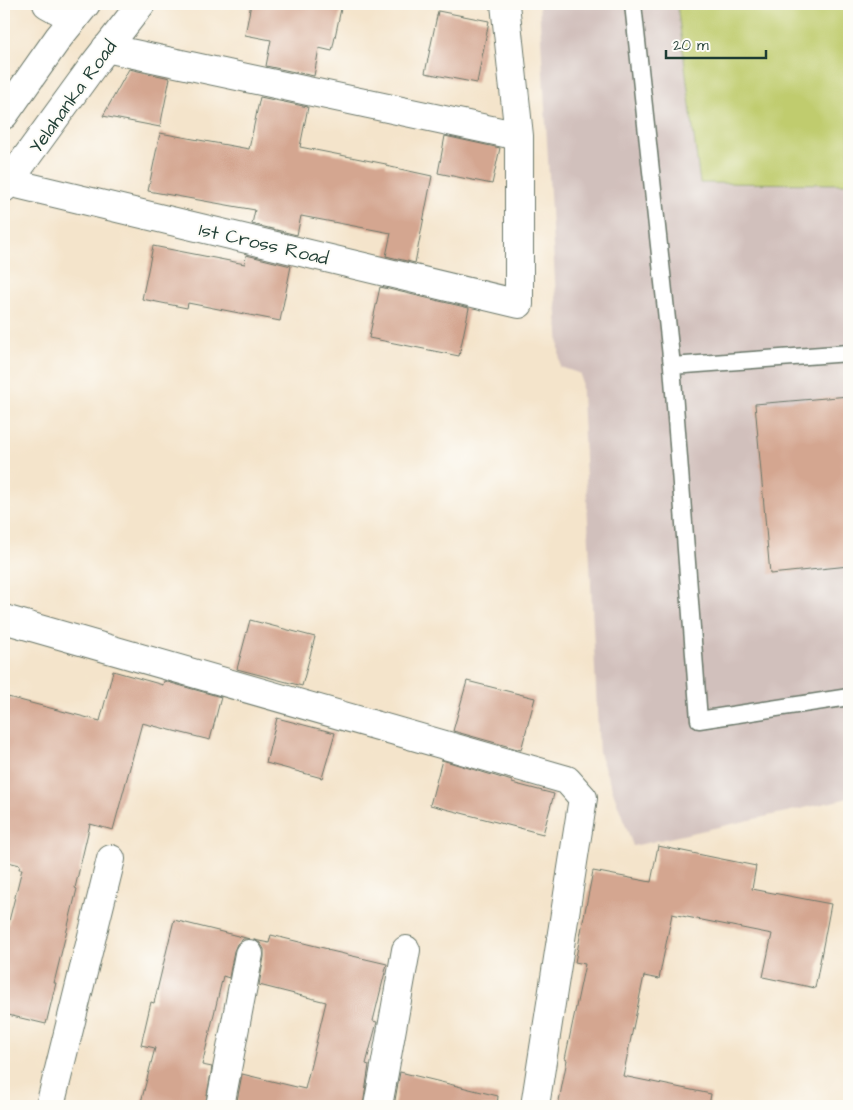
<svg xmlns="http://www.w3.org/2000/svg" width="853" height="1110" font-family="'Architects Daughter',sans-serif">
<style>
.industrial{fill:#d1c0bc}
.green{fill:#c0cc6e;stroke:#708451}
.building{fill:#d4a690}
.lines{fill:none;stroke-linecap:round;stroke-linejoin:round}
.lane-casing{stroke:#6a7769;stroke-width:19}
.street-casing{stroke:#6a7769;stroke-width:30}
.secondary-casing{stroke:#6a7769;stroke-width:30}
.lane{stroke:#fff;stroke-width:16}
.street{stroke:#fff;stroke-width:28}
.secondary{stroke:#fff;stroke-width:28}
.labels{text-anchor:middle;stroke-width:4;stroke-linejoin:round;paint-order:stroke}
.street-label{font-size:19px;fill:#1f3d34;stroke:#fdfcf7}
</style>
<rect width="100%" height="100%" fill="#fdfcf7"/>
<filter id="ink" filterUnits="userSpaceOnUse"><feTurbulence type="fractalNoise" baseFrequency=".02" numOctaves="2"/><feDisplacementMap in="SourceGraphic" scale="10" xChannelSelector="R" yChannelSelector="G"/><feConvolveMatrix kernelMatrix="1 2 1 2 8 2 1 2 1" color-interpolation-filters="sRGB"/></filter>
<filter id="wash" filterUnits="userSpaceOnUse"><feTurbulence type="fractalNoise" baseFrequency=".0096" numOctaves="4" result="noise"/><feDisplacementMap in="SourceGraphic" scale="20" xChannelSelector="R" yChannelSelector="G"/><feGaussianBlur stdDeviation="1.12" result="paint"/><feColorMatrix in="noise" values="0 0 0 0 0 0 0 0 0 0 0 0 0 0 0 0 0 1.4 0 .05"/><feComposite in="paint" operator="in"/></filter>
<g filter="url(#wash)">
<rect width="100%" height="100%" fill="#f4e4cb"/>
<path class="industrial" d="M 539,4 L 677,4 L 700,183 L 849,184 L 849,798 L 633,846 L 599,753 L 581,374 L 560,367 Z"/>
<path class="green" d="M 677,4 L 849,4 L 849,184 L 700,183 Z"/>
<g id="blocks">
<path class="building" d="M 251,4 L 342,4 L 332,51 L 319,48 L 314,76 L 266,66 L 271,40 L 245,35 Z
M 438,11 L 489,21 L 477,83 L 425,73 Z
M 129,69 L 170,78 L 160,127 L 103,116 Z
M 260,97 L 308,107 L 300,147 L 386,164 L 386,166 L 432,176 L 415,263 L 386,256 L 391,233 L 301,216 L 297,235 L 252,224 L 255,210 L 148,191 L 160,133 L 249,149 Z
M 445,136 L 500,148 L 492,184 L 438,173 Z
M 153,246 L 245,264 L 246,255 L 291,266 L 280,321 L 188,303 L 187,308 L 142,299 Z
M 380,287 L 469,308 L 459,356 L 369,338 Z
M 849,396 L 849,566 L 770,574 L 755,404 Z
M 250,620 L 315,637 L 302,686 L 237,669 Z
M 113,671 L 163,685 L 164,681 L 221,697 L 210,740 L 142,723 L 113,830 L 90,824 L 75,888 L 77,889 L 54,983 L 56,983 L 46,1024 L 4,1014 L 4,941 L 22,869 L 19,869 L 20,865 L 4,861 L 4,696 L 100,721 Z
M 467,681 L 535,698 L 521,750 L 453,731 Z
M 277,718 L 335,733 L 322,778 L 266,763 Z
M 442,760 L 512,781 L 512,783 L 554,794 L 543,834 L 430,805 Z
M 658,846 L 756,866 L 752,889 L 831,904 L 815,988 L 763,977 L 772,934 L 672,914 L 659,979 L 644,976 L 623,1076 L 711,1094 L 709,1106 L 558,1106 L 567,1060 L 565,1059 L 585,964 L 575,962 L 593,871 L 651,882 Z
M 174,920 L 250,939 L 243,939 L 237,944 L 234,951 L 229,978 L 223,976 L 202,1065 L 212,1067 L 205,1106 L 140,1106 L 155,1048 L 141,1045 L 151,1002 L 154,1003 Z
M 271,935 L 328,949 L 327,950 L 387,964 L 373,1021 L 377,1022 L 366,1064 L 369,1065 L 363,1106 L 236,1106 L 242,1074 L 305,1089 L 326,1002 L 259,985 L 264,957 L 264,949 L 260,943 L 254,940 L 269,943 Z
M 400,1072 L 498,1096 L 497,1106 L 394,1106 Z"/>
</g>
</g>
<g filter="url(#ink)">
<use href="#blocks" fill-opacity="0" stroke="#6a7769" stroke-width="1"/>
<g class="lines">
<defs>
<path id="lane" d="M 633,4 L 672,366 L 699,720 L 849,697
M 672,366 L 849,353"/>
<path id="street" d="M 47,4 L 74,19
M 106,48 L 519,136
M 8,182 L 519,304 L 519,136 L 505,4
M 4,619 L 567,780 L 583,798 L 535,1106
M 50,1106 L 111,859
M 220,1106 L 249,954
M 378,1106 L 406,950"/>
<path id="secondary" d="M 4,115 L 59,37 L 86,4
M 4,188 L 95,63 L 141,4"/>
</defs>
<use href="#lane" class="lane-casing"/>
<use href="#street" class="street-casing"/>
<use href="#secondary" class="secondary-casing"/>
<use href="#lane" class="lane"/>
<use href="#street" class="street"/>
<use href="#secondary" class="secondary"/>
</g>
</g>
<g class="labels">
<g class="street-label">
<text transform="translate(72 96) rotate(-54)" y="7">Yelahanka Road</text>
<text transform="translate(264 243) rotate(13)" y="7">1st Cross Road</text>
</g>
</g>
<rect width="853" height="1110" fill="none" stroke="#fdfcf7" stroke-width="20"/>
<path d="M666 50v8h100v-8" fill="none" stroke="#1f3d34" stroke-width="2.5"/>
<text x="673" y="50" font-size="15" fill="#1f3d34" stroke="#fdfcf7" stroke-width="4" paint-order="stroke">20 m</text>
</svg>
